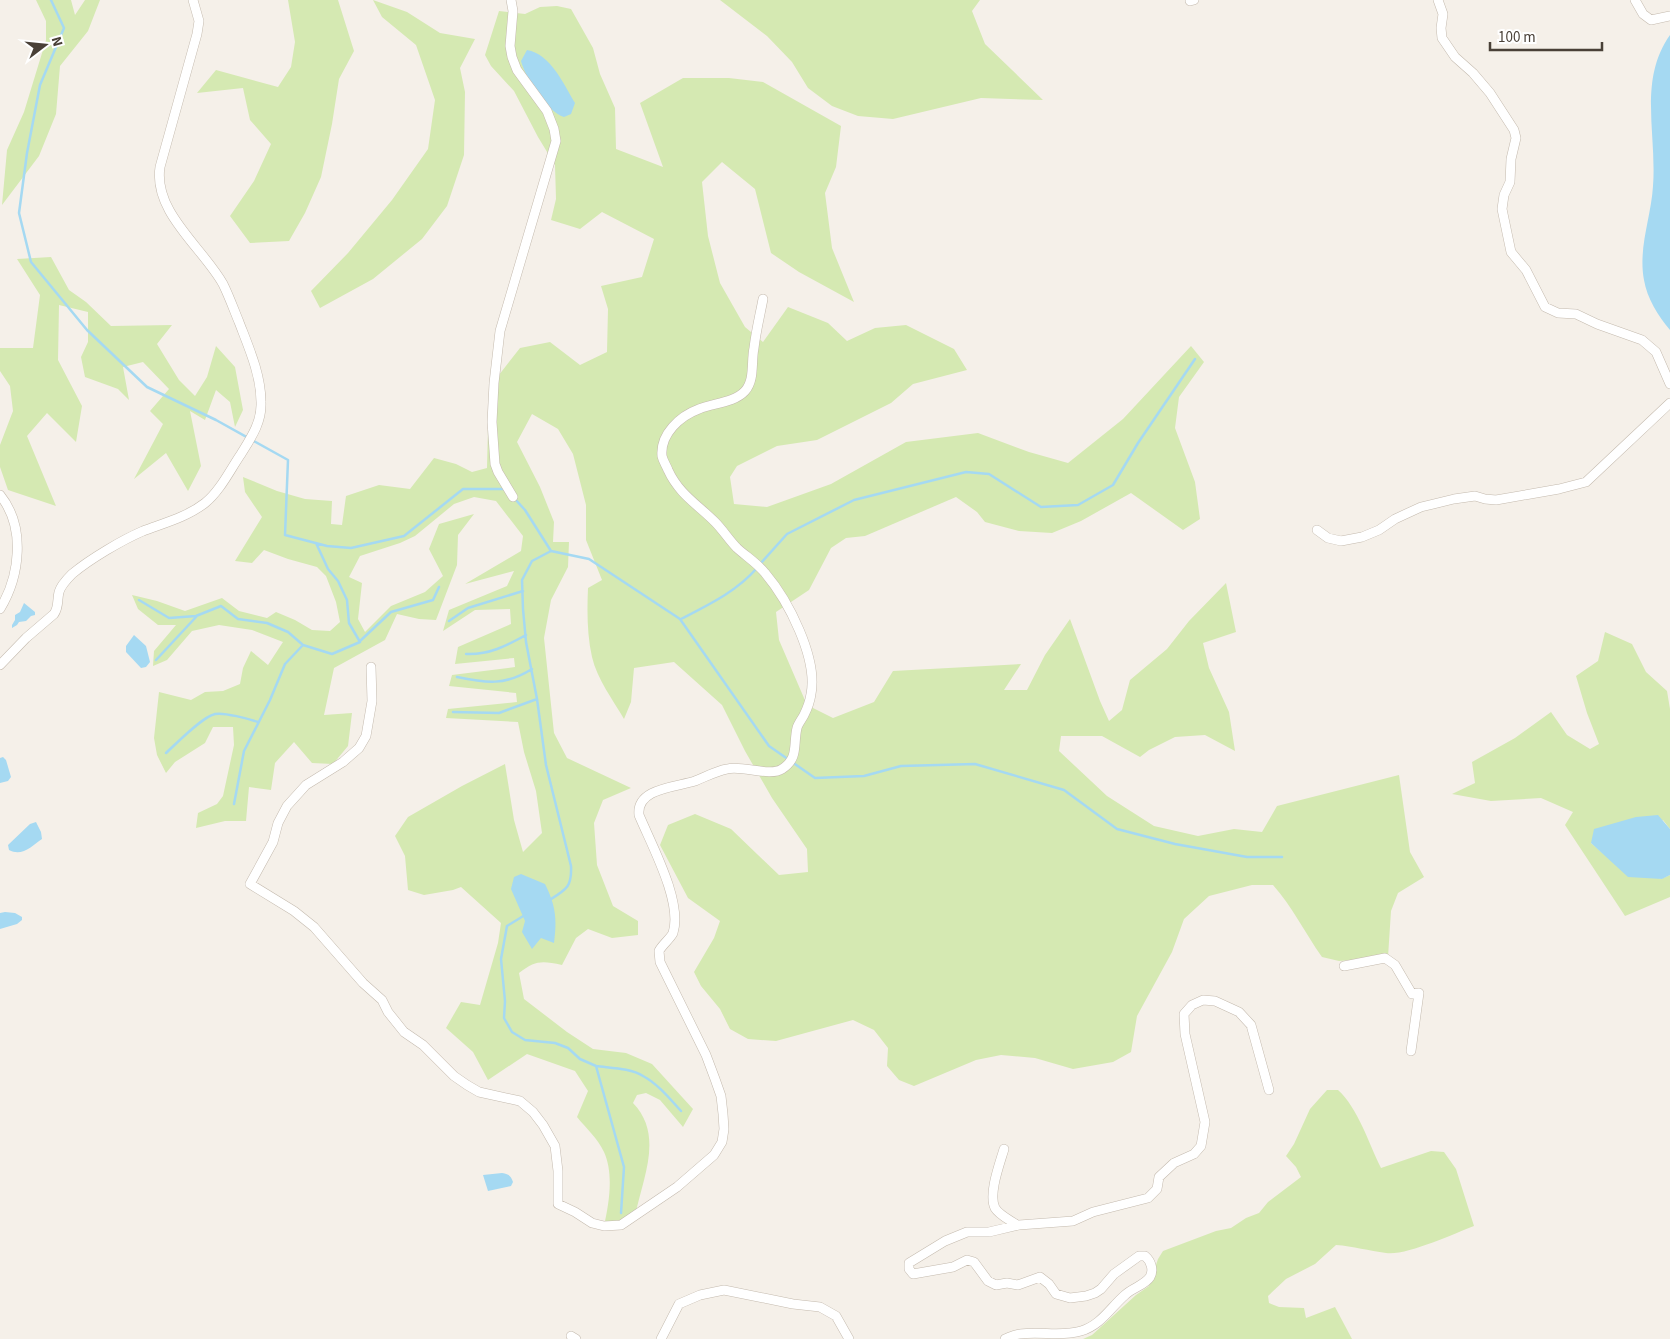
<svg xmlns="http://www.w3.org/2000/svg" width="1670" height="1339" font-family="'Source Sans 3',sans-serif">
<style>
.green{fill:#d5e9b2}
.water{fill:#a5d9f2}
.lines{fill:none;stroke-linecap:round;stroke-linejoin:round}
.stream{stroke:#a5d9f2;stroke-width:2.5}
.minor-casing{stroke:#c4baae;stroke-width:10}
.minor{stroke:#fff;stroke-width:9}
</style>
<rect width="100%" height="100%" fill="#f5f0e9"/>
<path class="green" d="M 36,0 L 71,0 L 75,15 L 85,0 L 100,0 L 88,31 L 60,66 L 56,114 L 39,156 L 2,205 L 7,150 L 24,112 L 46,40 L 46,21 Z
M 288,0 L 338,0 L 354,51 L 339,79 L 332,124 L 321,177 L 305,213 L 289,241 L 250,243 L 230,216 L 254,181 L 271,144 L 250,120 L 243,88 L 197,93 L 216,70 L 278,87 L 291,67 L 295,42 Z
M 373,0 L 407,12 L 440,33 L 475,39 L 460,68 L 465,92 L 464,155 L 447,206 L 422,239 L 373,279 L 320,308 L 311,291 L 348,253 L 392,200 L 428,149 L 435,100 L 416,45 L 382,17 Z
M 720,0 L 980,0 L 972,11 L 985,44 L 1043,100 L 981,98 L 893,119 L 858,116 L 832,106 L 808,88 L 792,62 L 767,36 Z
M 557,6 L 571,9 L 593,48 L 600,74 L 615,108 L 616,149 L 663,167 L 640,103 L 683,78 L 729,78 L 763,82 L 841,126 L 836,167 L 825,193 L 832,248 L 854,302 L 799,272 L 771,253 L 755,189 L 722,162 L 702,182 L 708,236 L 720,283 L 745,327 L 763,342 L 788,307 L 828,323 L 847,341 L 875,328 L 906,325 L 954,349 L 967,370 L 913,384 L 891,403 L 817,440 L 777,446 L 737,466 L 730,477 L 734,504 L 767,507 L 831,484 L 906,442 L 978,433 L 1029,452 L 1068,463 L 1123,419 L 1191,346 L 1204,362 L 1179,397 L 1175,428 L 1195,482 L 1200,519 L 1183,530 L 1131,493 L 1081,521 L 1052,533 L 1019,531 L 985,522 L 977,512 L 956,497 L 865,536 L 846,538 L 831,548 L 809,590 L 776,612 L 779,640 L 807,705 L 833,718 L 874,702 L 893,671 L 1021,664 L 1004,690 L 1027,690 L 1045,655 L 1070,619 L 1100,701 L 1109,721 L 1122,710 L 1130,680 L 1167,649 L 1189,621 L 1226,583 L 1236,632 L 1203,643 L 1209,668 L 1229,712 L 1235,751 L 1205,735 L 1175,737 L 1149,750 L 1140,757 L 1102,736 L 1061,736 L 1059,751 L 1107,796 L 1154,826 L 1198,836 L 1234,829 L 1262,832 L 1277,806 L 1399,775 L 1410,852 L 1424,877 L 1398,893 L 1391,911 L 1388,957 L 1339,961 L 1322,957 C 1305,933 1292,906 1273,885 L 1252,885 L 1209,896 L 1184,919 L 1172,952 L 1137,1016 L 1131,1052 L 1113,1062 L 1073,1069 L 1035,1058 L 1001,1055 L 976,1060 L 914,1086 L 899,1080 L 887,1066 L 888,1048 L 874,1030 L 853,1020 L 776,1041 L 748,1039 L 730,1029 L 720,1009 L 701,986 L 694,972 L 714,938 L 720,921 L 688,898 L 660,845 L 668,825 L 695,814 L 731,829 L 779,875 L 808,872 L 807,849 L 772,798 L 745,751 L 722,705 L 674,662 L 634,668 L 631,702 L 624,719 C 613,700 597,679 592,657 C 587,635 587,611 588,588 L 602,580 L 586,540 L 586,505 L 573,454 L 558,429 L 532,414 L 517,442 L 540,487 L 554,522 L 553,542 L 569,542 L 568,567 L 551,600 L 544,638 L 554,733 L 567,758 L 631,788 L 603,800 L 594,823 L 597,865 L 613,906 L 638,921 L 638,935 L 612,938 L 588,929 L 576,938 L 562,965 C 542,961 536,960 519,973 L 524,999 L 567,1032 L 593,1049 L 626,1053 L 652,1064 L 693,1109 L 683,1127 L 660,1100 L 646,1093 L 637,1095 L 633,1103 C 664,1135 643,1177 635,1216 L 621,1225 L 604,1226 C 609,1203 614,1174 604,1152 C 598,1139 586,1128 577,1117 L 588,1091 L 575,1071 L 527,1054 L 488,1080 L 473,1052 L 446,1028 L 461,1002 L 480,1005 L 498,943 L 501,923 L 461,887 L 453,890 L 424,895 L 408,890 L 405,856 L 395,836 L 408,817 L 462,786 L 505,764 L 514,820 L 523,852 L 542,833 L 536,791 L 524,752 L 518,722 L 446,718 L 448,709 L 517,702 L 516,693 L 449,686 L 452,675 L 515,667 L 514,658 L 455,664 L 458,647 L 511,624 L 510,609 L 475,610 L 443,631 L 449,610 L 507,586 L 514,571 L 465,584 L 521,551 L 523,536 L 496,501 L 474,497 L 454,504 L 415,536 L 400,543 L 360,556 L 349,577 L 362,583 L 358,619 L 365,632 L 391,606 L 425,592 L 443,576 L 429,549 L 439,524 L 474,514 L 458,535 L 457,565 L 436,620 L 419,619 L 397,614 L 385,640 L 334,668 L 324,715 L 352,713 L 348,746 L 333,764 L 312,763 L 294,742 L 275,763 L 271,790 L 249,787 L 246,821 L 225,821 L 196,828 L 198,813 L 217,804 L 223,796 L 234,745 L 233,727 L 213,727 L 205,743 L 175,762 L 166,773 L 157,755 L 154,738 L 159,692 L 191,700 L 205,692 L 223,691 L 240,684 L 243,668 L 251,651 L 268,665 L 283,642 L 252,630 L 219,625 L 192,631 L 167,660 L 153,666 L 154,651 L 176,625 L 158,625 L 138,609 L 132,595 L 157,601 L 185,611 L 222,598 L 239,611 L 267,618 L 276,612 L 295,620 L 312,630 L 330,631 L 340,622 L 336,602 L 326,576 L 317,567 L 288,559 L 264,550 L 252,563 L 235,561 L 262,517 L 245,492 L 243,477 L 277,491 L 305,499 L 332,501 L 331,524 L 342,525 L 346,496 L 379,485 L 410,489 L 434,458 L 456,464 L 472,472 L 487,468 L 488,428 L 495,380 L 520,348 L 550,342 L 580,365 L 607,352 L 608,309 L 601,286 L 642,277 L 654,239 L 602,212 L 580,229 L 551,220 L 556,199 L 555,165 L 538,137 L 514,91 L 491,66 L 485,55 L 499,11 L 525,14 L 540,7 Z
M 51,257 L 69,290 L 86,302 L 111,326 L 172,325 L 157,344 L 179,380 L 195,396 L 207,377 L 216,346 L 235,367 L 243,410 L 235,427 L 230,402 L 216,390 L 205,420 L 190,411 L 201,466 L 188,491 L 166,453 L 134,479 L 163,424 L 150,411 L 169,389 L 143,362 L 123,367 L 129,400 L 118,389 L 85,377 L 81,357 L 88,342 L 88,312 L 59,305 L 58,360 L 82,406 L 76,442 L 47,413 L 27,436 L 56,506 L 8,490 L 0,467 L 0,445 L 13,411 L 10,386 L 0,371 L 0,348 L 33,348 L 40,295 L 17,259 Z
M 1605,632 L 1632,644 L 1646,672 L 1667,691 L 1670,709 L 1670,829 L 1663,820 L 1591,843 L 1606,856 L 1661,879 L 1670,875 L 1670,897 L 1625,916 L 1565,825 L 1573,812 L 1541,798 L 1491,801 L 1452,794 L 1475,783 L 1472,762 L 1515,738 L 1551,712 L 1567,735 L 1590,749 L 1599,744 L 1587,713 L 1576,676 L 1598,661 Z
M 1327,1090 L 1338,1090 C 1358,1108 1369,1144 1381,1168 L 1431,1151 L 1444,1152 L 1456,1169 L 1474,1226 C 1453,1234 1406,1256 1386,1253 C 1369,1251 1353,1246 1336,1245 L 1315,1264 L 1286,1279 L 1268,1296 L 1269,1303 L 1279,1307 L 1304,1308 L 1306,1318 L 1335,1307 L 1352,1339 L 1083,1339 L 1092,1335 L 1136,1295 L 1149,1286 L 1158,1259 L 1163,1251 L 1216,1231 L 1231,1228 L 1246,1218 L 1259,1213 L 1268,1202 L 1301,1177 L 1296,1167 L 1286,1156 L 1294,1144 L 1310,1109 Z"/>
<path class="water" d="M 1670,35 L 1670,330 C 1658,316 1647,298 1644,280 C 1638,248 1651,218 1653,186 C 1657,135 1638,80 1670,35 Z
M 527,50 C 551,54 564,85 575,103 L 571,114 L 564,117 C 547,112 525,77 521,61 Z
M 24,603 L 35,612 L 35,615 L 31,616 L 26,621 L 19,622 L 17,625 L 12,628 L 12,625 L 15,620 L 15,615 L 20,612 Z
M 134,635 L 146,646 L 150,662 L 146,667 L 141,668 L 126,652 L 126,646 Z
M 3,757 L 6,760 L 11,777 L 8,781 L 0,783 L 0,758 Z
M 1658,815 L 1670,829 L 1670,875 L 1662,879 L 1628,877 L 1591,843 L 1594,829 L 1636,817 Z
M 36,822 L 41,832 L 42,839 C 32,846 22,857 9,850 L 8,845 L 30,824 Z
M 521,874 L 545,884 C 556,906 557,919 554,943 L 541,938 L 532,949 L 522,932 L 525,921 L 511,889 L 514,877 Z
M 5,912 L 15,913 L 22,917 L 22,920 L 17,924 L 0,929 L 0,913 Z
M 502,1173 C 509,1174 511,1176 513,1182 L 511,1186 L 488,1191 L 483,1175 Z"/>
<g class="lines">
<path class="stream" d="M 51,0 L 64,28 L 40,85 L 27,153 L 19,213 L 31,262 L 87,330 L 147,387 L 216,420 L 288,460 L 285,535 L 327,546 L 351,548 L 404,536 L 463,489 L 504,489 L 505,490
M 515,499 L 525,510 L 551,551 L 532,561 L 522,580 L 523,609 L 526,642 L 537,699 L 546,765 L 571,866 C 572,886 567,889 551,899
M 551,551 L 589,559 L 680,619 L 769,746 L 815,778 L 864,776 L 901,766 L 975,764 L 1064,790 L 1117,829 L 1175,844 L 1247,857 L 1282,857
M 760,564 L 787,534 L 854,500 L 966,472 L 989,474 L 1041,507 L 1078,505 L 1113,485 L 1138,443 L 1195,359
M 139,600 L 169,618 L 196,616 L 221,606 L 238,619 L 267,623 L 288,632 L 303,645 L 332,654 L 360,642 L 349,623 L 347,600 L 338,581 L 328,569 L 316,543
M 681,619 C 708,605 736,592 757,568
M 449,621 L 468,608 L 523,591
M 360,641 L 391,612 L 433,600 L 439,587
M 466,654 C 489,655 506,646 526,635
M 156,660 L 196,617
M 457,677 C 486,683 505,686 532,669
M 453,712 L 499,713 L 537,699
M 166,753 C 177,743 202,717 215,714 C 224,712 249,719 258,722
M 234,804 L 244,751 L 270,700 L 285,664 L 303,645
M 525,915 L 507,926 L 501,959 L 505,1001 L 504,1018 L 512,1032 L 525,1040 L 555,1043 L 568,1048 L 580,1059 L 596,1066 L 624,1167 L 621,1213
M 596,1066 C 611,1068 631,1068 643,1076 C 658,1084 670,1099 681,1111"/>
<defs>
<path id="minor" d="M 511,0 L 513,11 L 510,46 L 512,57 L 517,70 L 547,111 L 554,129 L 556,141 L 500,331 L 494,383 L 492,422 L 495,464 L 498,472 L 513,497
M 1438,0 L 1443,14 L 1441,28 L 1442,38 L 1455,57 L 1473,73 L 1490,93 L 1514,130 L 1516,138 L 1511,159 L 1510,182 L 1504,195 L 1502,209 L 1511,252 L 1526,270 L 1545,307 L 1558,313 L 1576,314 L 1597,324 L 1642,340 L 1656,352 L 1670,384
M 1635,0 L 1643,14 L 1651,20 L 1670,16
M 1190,1 L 1194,0
M 0,495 C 26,527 20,576 0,609
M 1317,530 L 1328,538 L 1341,541 L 1362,537 L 1379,530 L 1395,519 L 1421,507 L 1454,499 L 1475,496 L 1485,499 L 1496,500 L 1559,489 L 1586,482 L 1670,403
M 0,665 L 26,638 L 54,614 C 59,607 57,600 59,592 C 61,585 67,579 72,574 C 90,559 122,540 143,531 C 164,523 187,517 205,503 C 220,491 230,470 241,454 C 251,438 262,422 261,402 C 261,375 249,348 239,322 C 234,310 229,296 223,284 C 203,248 153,212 160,167 L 197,34 L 199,21 L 193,0
M 371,667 L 372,701 L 366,736 L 359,748 L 343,762 L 306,785 L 287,806 L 278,823 L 273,842 L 250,884 L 294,911 L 314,927 L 363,983 L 382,1000 L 388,1012 L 404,1032 L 423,1045 L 454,1076 L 467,1085 L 479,1092 L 520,1101 L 533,1112 L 543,1125 L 555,1146 L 558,1171 L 558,1204 L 575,1212 L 592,1223 L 604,1226 L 621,1225 L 677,1187 L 714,1155 L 722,1142 L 724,1129 L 723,1114 L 721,1096 L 715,1079 L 706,1055 L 660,962 L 659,951 C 662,945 670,939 673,933 C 683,902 651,844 639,815 C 636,788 677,787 695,781 C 705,777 716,771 727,769 C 742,765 770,777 782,769 C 799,758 793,745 797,728 C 798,724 802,719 804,715 C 807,709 810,701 811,694 C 818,658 788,600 765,573 C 757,563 747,557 737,548 C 729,540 723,530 715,522 C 697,504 679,494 668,470 C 666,465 663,461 662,456 C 660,434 680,416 699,409 C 713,403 734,403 745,391 C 755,380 751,362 754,348 C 756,331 760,315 763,299
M 1344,966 L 1385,958 L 1395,965 L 1412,994 L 1419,993 L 1411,1051
M 1004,1149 C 1000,1163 988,1194 995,1208 C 999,1215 1010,1220 1017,1225
M 571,1336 L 576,1339
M 661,1339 L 679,1304 L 700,1295 L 724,1290 L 793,1304 L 820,1307 L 836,1316 L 849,1339
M 1005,1339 C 1010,1337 1015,1334 1020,1334 C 1041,1331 1061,1337 1081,1331 C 1101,1325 1110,1308 1125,1295 C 1132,1288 1145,1285 1150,1277 C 1154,1270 1151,1261 1145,1256 L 1139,1256 L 1114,1274 L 1101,1289 L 1095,1293 L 1086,1296 L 1070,1298 L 1056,1294 L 1049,1284 L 1040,1277 L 1018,1285 L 1007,1283 L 996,1285 L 988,1281 L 974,1262 L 967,1260 L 953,1267 L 913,1274 L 909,1269 L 909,1263 L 945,1241 L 967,1232 L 989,1232 L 1019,1225 L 1073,1221 L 1093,1212 L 1148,1198 L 1157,1189 L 1159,1177 L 1174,1163 L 1194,1154 L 1201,1146 L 1205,1122 L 1185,1034 L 1184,1014 L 1192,1005 L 1203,1000 L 1215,1001 L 1239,1012 L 1251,1025 L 1269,1090"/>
</defs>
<use href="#minor" class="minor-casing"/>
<use href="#minor" class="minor"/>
</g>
<g transform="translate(45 45) rotate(74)" stroke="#ffffff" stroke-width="4" paint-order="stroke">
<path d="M0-4L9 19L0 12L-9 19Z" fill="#494037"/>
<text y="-8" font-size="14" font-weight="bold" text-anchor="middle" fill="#494037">N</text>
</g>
<path d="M1490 42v8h112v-8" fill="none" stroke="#494037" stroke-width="2.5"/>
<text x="1498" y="42" font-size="15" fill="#494037" stroke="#ffffff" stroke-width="4" paint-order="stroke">100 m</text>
</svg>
